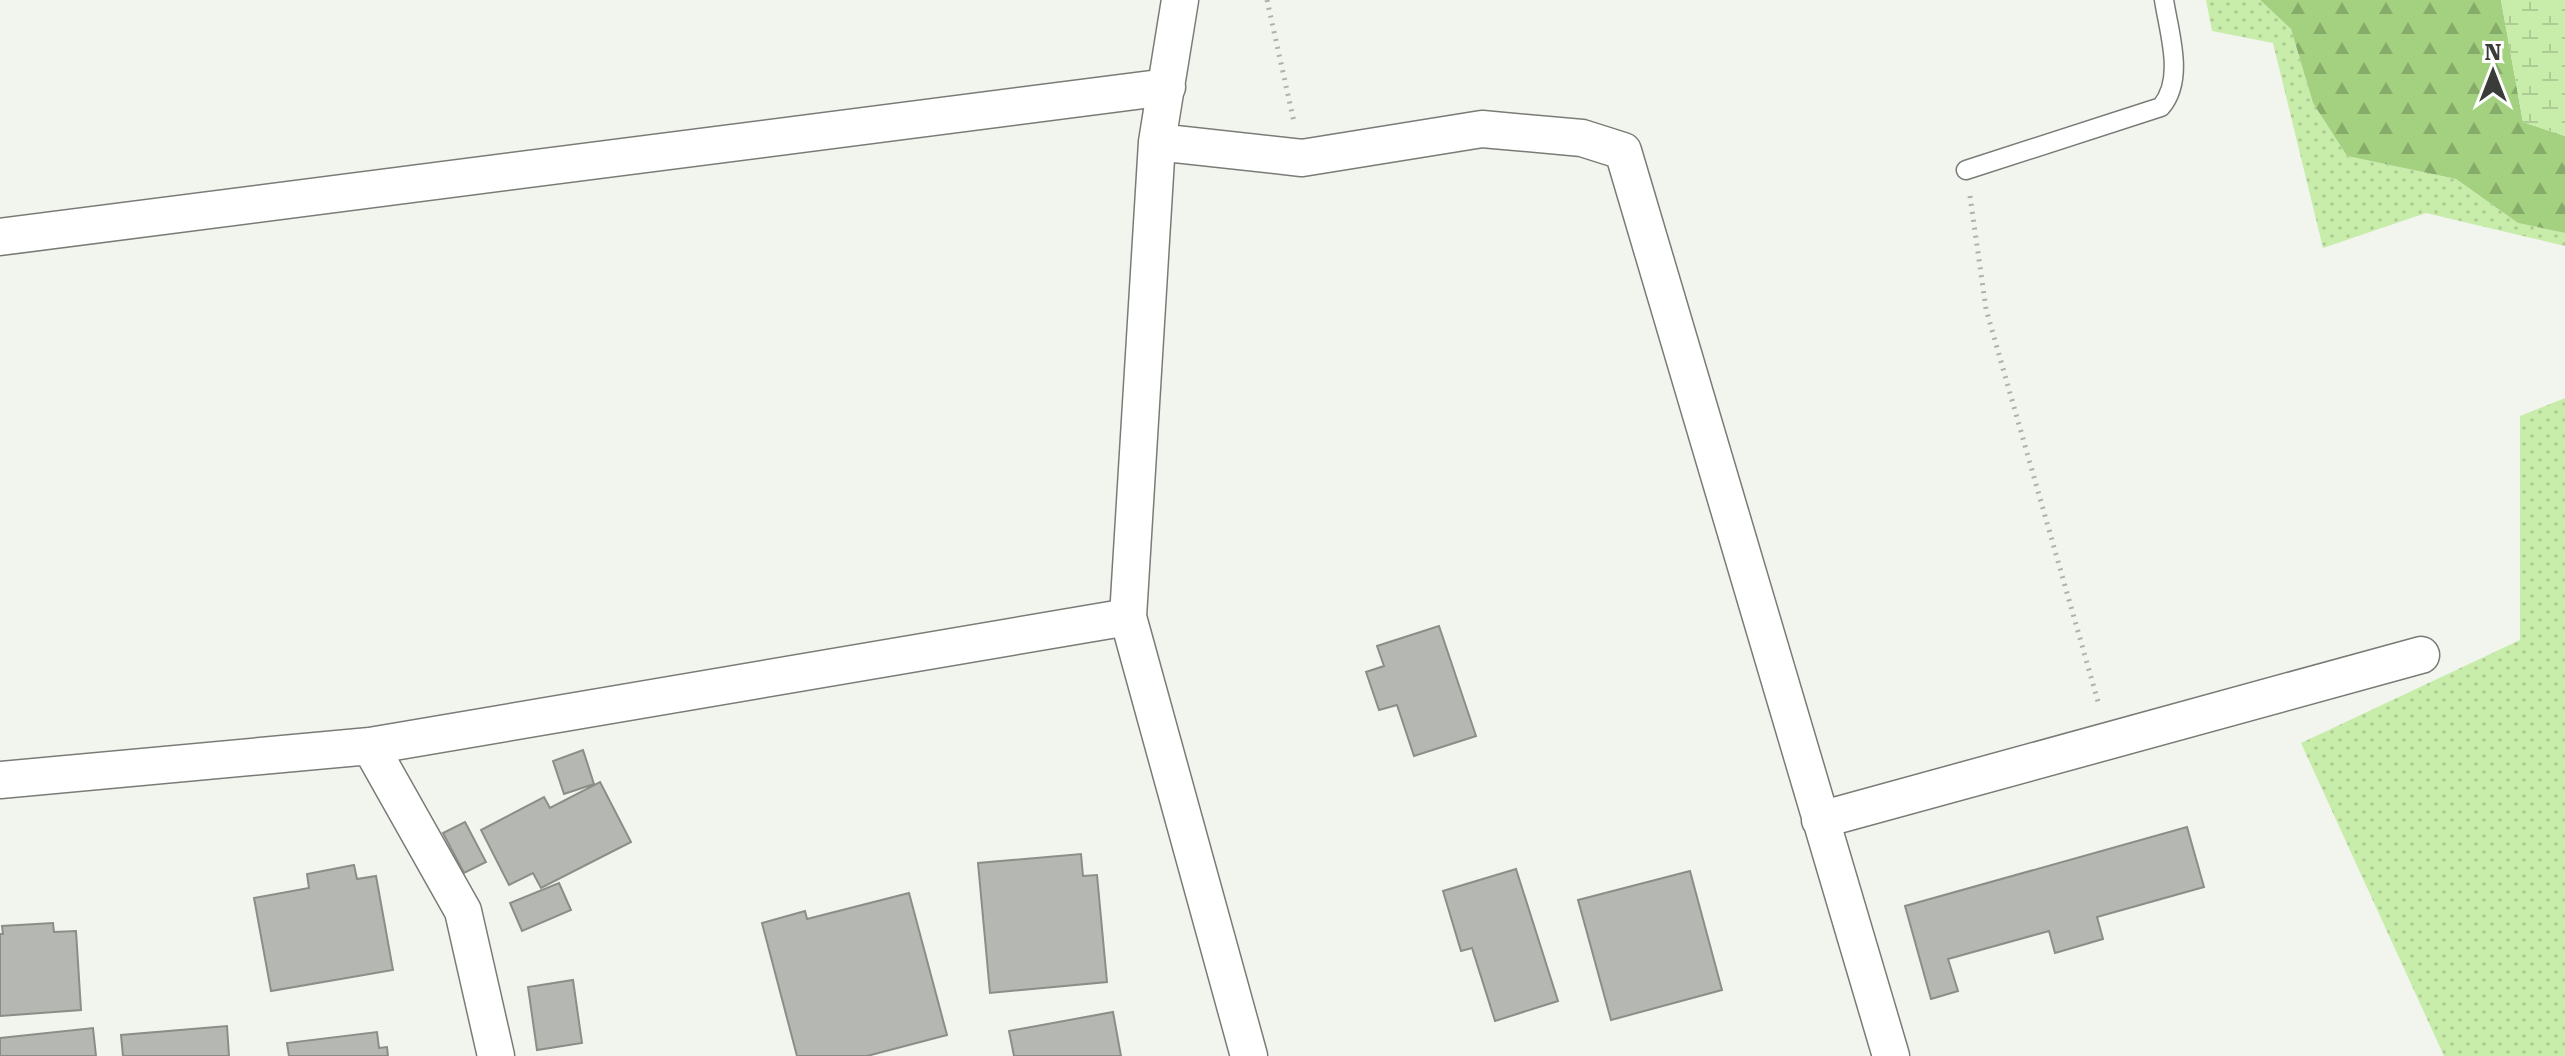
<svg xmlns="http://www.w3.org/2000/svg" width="2565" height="1056" font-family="'Roboto Serif',serif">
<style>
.grass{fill:url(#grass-dots)}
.forest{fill:url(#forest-firs)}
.wetland{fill:url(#wetland-marsh)}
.building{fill:#b5b8b2;stroke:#8a8e87;stroke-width:2}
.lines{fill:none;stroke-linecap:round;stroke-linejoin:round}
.service-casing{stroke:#797c76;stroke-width:21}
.minor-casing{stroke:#797c76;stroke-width:39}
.path{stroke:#aeb1ac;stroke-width:5;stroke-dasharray:2 6;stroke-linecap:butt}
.service{stroke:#fff;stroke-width:18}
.minor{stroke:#fff;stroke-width:36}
</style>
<defs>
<pattern id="grass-dots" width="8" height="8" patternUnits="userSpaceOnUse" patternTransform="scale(2)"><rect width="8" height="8" fill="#c8edaa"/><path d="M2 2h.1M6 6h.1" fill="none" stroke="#adcc93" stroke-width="1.8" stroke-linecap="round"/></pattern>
<pattern id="forest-firs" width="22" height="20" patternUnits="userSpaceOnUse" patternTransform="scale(2)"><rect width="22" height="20" fill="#a4d17f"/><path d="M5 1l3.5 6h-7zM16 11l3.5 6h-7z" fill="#87ab69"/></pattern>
<pattern id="wetland-marsh" width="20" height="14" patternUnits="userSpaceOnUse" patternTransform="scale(2)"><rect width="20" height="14" fill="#c8edaa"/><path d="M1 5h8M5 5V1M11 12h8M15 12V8" fill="none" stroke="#adcc93"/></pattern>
</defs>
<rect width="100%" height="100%" fill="#f1f5ee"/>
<path class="grass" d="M 2206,0 L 2260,0 L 2291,29 L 2313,103 L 2347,156 L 2456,179 L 2518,223 L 2565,233 L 2565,246 L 2426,213 L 2323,248 L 2273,43 L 2212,31 Z
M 2565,398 L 2565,1056 L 2444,1056 L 2301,743 L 2520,640 L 2520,416 Z"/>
<path class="forest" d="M 2260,0 L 2501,0 L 2523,122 L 2565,136 L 2565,233 L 2518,223 L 2456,179 L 2347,156 L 2313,103 L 2291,29 Z"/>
<path class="wetland" d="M 2501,0 L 2565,0 L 2565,136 L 2523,122 Z"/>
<path class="building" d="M 1439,626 L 1476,736 L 1414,756 L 1397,705 L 1379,710 L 1366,672 L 1384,666 L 1377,646 Z
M 583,750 L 594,784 L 564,794 L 553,761 Z
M 600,782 L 631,842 L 541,888 L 533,873 L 509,885 L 481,830 L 544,797 L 550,808 Z
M 465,822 L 486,862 L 464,873 L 443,833 Z
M 2187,827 L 2204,887 L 2097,917 L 2103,939 L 2055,953 L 2049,931 L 1948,959 L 1958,991 L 1931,999 L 1905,906 Z
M 1081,854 L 1083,876 L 1097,875 L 1107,982 L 990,993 L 978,863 Z
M 354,865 L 357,879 L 376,876 L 393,970 L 271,991 L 254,898 L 309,888 L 307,874 Z
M 1516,869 L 1558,1001 L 1495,1021 L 1472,948 L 1461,951 L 1443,891 Z
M 1690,871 L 1722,990 L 1611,1020 L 1578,900 Z
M 559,883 L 571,910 L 522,931 L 510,903 Z
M 909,893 L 947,1035 L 867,1056 L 797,1056 L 762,923 L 805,911 L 807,919 Z
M 53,923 L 54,932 L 76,931 L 81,1010 L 0,1016 L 0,934 L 3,934 L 2,926 Z
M 573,980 L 582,1043 L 537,1050 L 528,987 Z
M 1113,1012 L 1121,1056 L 1014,1056 L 1009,1031 Z
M 227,1026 L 229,1056 L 123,1056 L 121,1035 Z
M 93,1028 L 96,1056 L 0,1056 L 0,1038 Z
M 377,1032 L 379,1048 L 387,1047 L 388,1056 L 289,1056 L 287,1043 Z"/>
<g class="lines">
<defs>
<path id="service" d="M 1966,170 L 2161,107 C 2185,79 2169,33 2164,0"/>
<path id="minor" d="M 1180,0 L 1157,142 L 1128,617 L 1249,1056
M 1157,142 L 1302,158 L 1482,129 L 1582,138 L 1623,151 L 1891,1056
M 0,237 L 1167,87
M 370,746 L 463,911 L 496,1056
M 0,780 L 370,746 L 1128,617
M 1820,820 L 2421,655"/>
</defs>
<use href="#service" class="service-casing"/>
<use href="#minor" class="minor-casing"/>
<path class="path" d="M 1267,0 L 1294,122
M 1970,196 L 1986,309 L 2099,705"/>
<use href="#service" class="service"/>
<use href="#minor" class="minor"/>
</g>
<g transform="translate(2493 72)" stroke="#ffffff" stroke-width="6" paint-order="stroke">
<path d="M0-6L14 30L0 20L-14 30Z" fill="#3a3c39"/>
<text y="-12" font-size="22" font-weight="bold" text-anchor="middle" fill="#3a3c39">N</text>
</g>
</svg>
